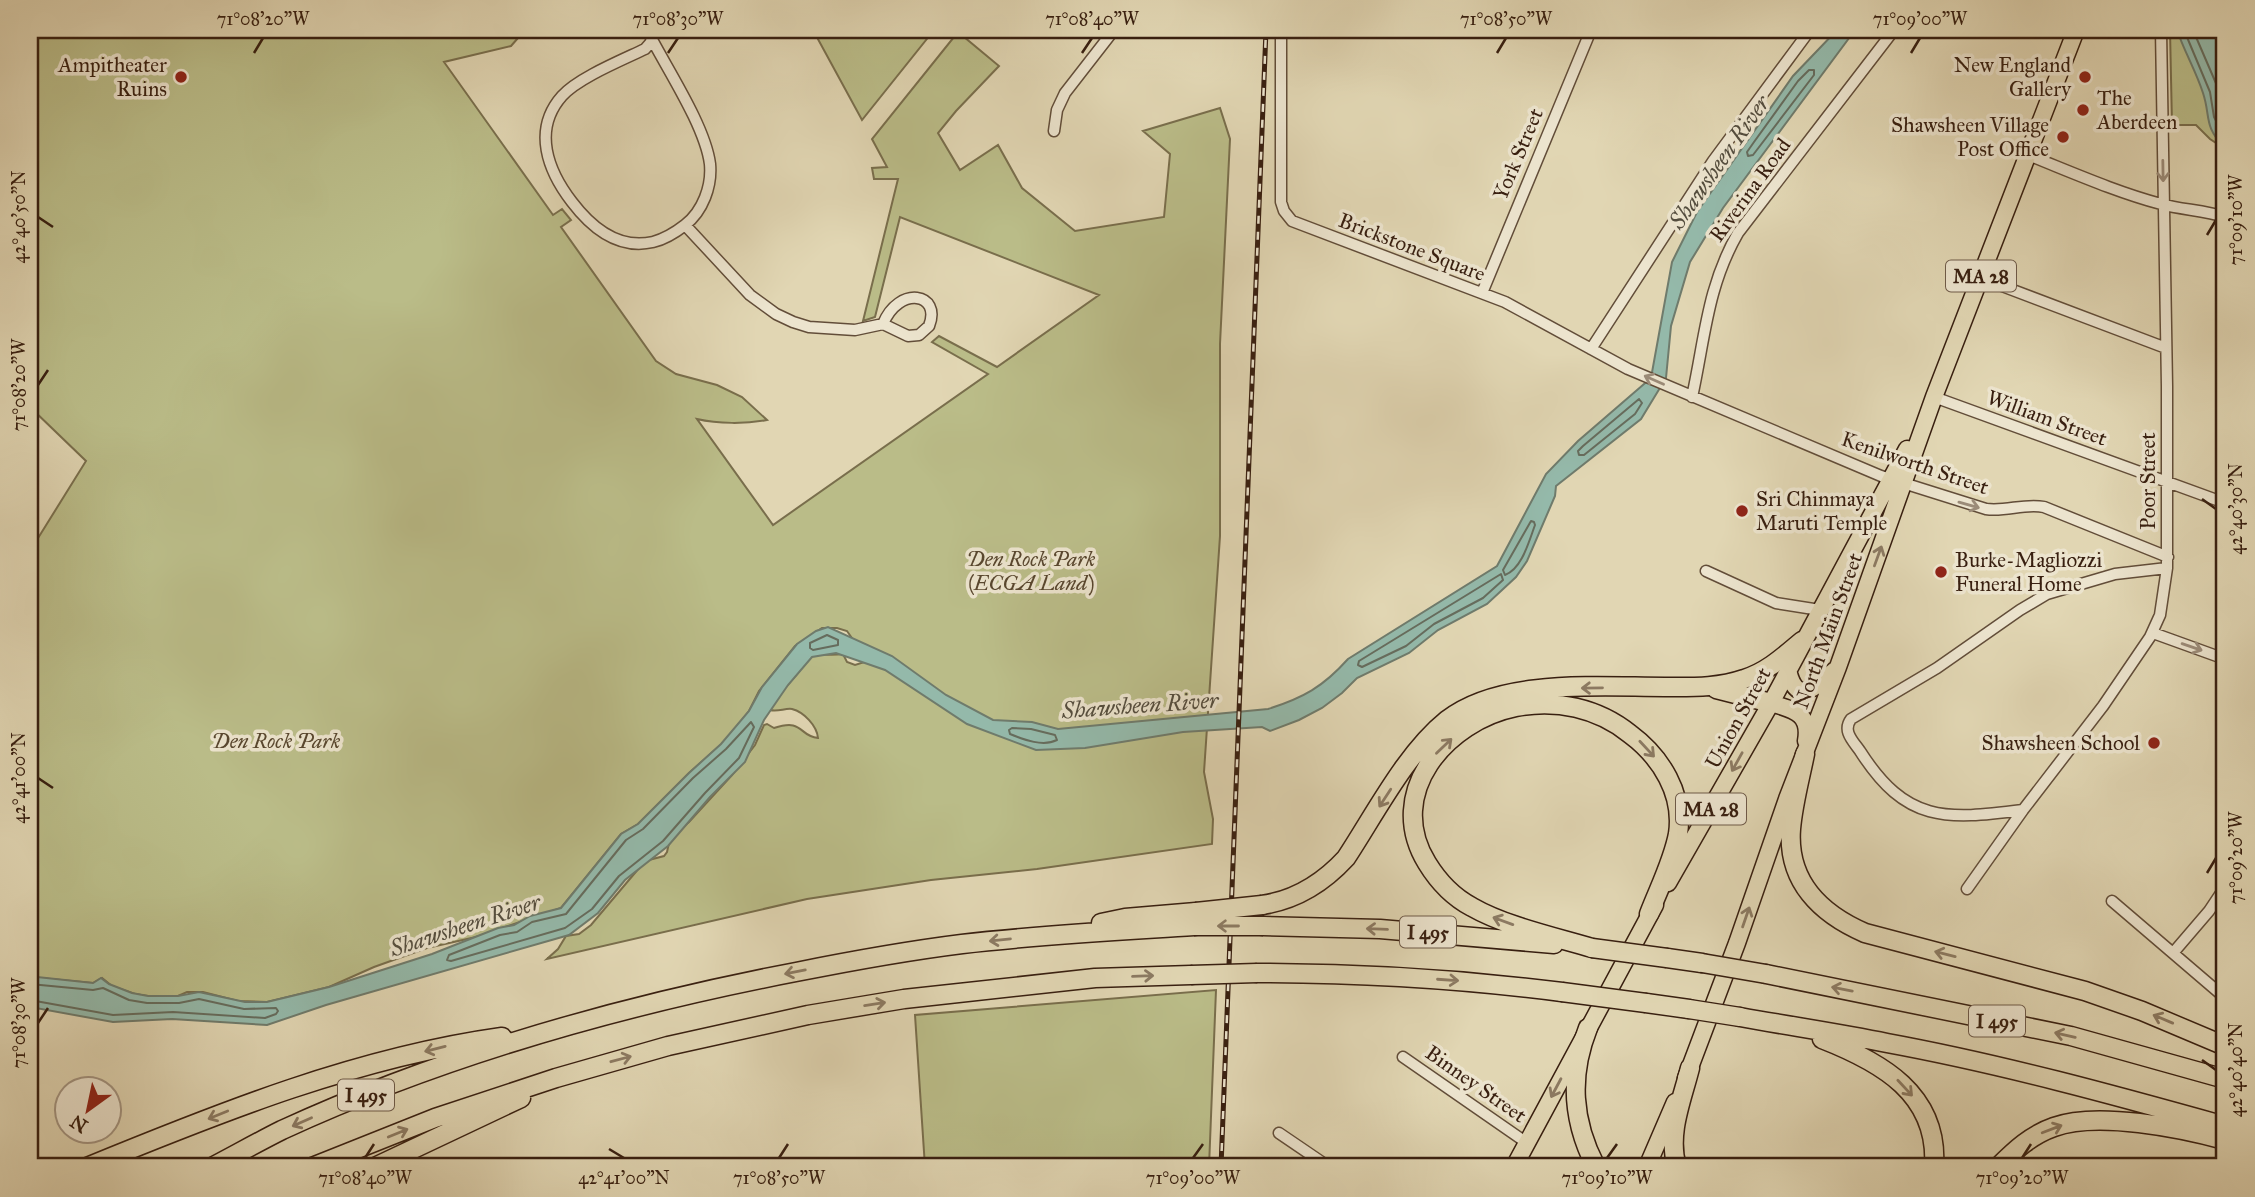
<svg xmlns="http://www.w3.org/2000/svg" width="2255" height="1197" font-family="'IM FELL Great Primer',serif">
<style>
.green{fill:#babc88;stroke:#796e4c;stroke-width:2}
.water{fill:#94b9aa;stroke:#6f7b6c;stroke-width:2}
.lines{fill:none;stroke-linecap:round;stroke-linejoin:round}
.shore{stroke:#666c5d;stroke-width:2}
.minor-casing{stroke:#624d39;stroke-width:13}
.primary-casing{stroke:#381f10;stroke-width:19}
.motorway-casing{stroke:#381f10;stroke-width:21}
.minor{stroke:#ece4ce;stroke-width:10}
.primary{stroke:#e1d6b3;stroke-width:16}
.motorway{stroke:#e1d6b3;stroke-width:18}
.rail-casing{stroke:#381f10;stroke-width:5}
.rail{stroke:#ece4ce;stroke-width:2.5;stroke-dasharray:8;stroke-linecap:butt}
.motorway-bridge-casing{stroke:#381f10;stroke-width:21;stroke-linecap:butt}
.motorway-bridge{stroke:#e1d6b3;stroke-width:18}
.oneway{stroke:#9b8b78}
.oneway2{stroke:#8c7a62}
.ticks{fill:none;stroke:#381f10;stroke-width:2.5}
.poi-dot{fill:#8f2418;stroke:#ece4ce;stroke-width:2.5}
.labels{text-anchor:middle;stroke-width:7;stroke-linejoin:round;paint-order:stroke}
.shield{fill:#ece4ce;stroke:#6e5a49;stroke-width:2}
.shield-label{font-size:19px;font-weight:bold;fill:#381f10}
.poi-label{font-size:21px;fill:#381f10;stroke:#ece4ce;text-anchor:end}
.street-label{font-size:21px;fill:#381f10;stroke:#ece4ce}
.park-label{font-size:21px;font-style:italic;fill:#58462e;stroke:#ece4ce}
.water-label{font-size:23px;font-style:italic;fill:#544d3e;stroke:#ece4ce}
.neatline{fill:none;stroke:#381f10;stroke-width:2.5}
.ticks-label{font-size:18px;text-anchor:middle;fill:#381f10}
</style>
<rect width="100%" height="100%" fill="#e1d6b3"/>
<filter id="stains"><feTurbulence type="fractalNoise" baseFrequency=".00286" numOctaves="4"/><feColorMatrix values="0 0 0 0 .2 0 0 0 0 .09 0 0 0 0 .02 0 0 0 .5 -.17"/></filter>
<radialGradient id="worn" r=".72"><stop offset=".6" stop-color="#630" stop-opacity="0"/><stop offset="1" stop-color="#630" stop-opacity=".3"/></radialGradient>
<path class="green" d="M 30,30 L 525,30 L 511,46 L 444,62 L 553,215 L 562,209 L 571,220 L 561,227 L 656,361 L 676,374 L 717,385 L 742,397 L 767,420 C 746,424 718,424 697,419 L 773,525 L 988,374 L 932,342 L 939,336 L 997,367 L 1099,295 L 900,217 L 875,317 L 863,321 L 898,179 L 874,179 L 872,168 L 887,167 L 872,139 L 958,32 L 999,66 L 956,111 L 938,133 L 960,170 L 998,145 L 1022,188 L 1075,231 L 1164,217 L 1170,154 L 1143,131 L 1220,108 L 1230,139 L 1220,344 L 1220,536 L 1204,772 L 1213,819 L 1212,844 L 1037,869 L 931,880 L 807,899 L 547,959 L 558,949 L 566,936 L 579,934 L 591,925 L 645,861 L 664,856 L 667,852 L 670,838 L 689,822 L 732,775 L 755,745 L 764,725 L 767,724 L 774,728 C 804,718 798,736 818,738 C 817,726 804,712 792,709 C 785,708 778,712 770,710 L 773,702 L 798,673 L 809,656 C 822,653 830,656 843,654 L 847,662 L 855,665 L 868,661 L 847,631 L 837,628 L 822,628 L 795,646 L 759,691 L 749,711 L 725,741 L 689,773 L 638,824 L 621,834 L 561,908 L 476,937 L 427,948 L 374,967 L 329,987 L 267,1002 L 238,1001 L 203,992 L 187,992 L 178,996 L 148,996 L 135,994 L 112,986 L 102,978 L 93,983 L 30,977 L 30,949 L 36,959 C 40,950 34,940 30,931 L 30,551 L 86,461 L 30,407 Z
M 813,30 L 934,30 L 862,120 Z
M 2170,30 L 2225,30 L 2225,149 L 2210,139 L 2196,125 L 2172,125 Z
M 1216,990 L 1209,1167 L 925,1167 L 915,1015 Z"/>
<path class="water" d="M 1837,30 L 1855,30 L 1723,208 L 1690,262 L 1671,326 L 1666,378 L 1641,419 L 1556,486 L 1555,496 L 1527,561 L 1516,577 L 1487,604 L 1438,630 L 1409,653 L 1357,678 L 1342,693 L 1322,708 L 1299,720 L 1270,731 L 1262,727 L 1183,732 L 1085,748 L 1036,750 L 967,724 L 885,670 L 836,653 L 812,657 L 788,685 L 764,720 L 745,762 L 710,797 L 668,846 L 625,880 L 598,913 L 569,935 L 326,1005 L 267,1025 L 172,1019 L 113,1022 L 30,1007 L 30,977 L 37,977 L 93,983 L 101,978 L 109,984 L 132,993 L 148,996 L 178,996 L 199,992 L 245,1002 L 267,1002 L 329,987 L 432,954 L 498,928 L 514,925 L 530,916 L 561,908 L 621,834 L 638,824 L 689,773 L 721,744 L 749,711 L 762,687 L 797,644 L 816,631 L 828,627 L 892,656 L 946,695 L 993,720 L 1032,722 L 1058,729 L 1268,709 C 1303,698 1323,687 1348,659 L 1497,566 L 1546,474 L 1578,441 L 1651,378 L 1672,262 L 1697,212 L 1793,76 Z
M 2177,30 L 2225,30 L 2225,148 C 2203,126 2211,117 2203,93 C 2196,71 2184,51 2177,30 Z"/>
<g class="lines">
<path class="shore" d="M 2184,30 L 2210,92 L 2214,117 L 2225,138
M 2193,30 L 2218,88 L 2222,114 L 2225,122
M 1809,70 L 1814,70 L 1814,75 L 1753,155 L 1748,156 L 1747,152 L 1754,142 L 1798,81 Z
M 1639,399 L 1642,403 L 1635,414 L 1584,455 L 1579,455 L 1578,451 L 1583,446 Z
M 1531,521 L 1534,522 L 1535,525 C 1529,541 1522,569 1505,575 L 1503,570 Z
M 1501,574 L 1503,580 L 1483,598 L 1434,624 L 1406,646 L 1362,667 L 1358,665 L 1359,661 Z
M 827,635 L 838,640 L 838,645 L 813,650 L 810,648 L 810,643 Z
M 751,722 L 754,727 L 739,758 L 705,793 L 663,841 L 619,876 L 592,909 L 565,928 L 451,961 L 447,960 L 449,955 L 500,935 L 517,932 L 532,922 L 566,914 L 626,840 L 643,829 L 693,778 L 726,749 Z
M 1012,728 L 1031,729 L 1055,735 L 1057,740 C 1043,747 1025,740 1010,734 L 1009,730 Z
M 30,984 L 93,990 L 103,988 L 129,1000 L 147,1003 L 179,1003 L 199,999 L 244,1009 L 276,1008 L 278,1011 L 276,1014 L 265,1018 L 173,1012 L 113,1015 L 30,1000"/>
<defs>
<path id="minor" d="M 647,30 C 665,66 705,125 710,164 C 712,186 703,211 685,225 C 676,232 665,239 653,242 C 618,250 591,227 572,202 C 548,171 532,130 562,96 C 578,78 622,60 645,49 L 652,41
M 1281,30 L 1281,202 L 1284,211 L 1292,221 L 1505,302 L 1628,369 L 1881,476 L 1986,509 C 2006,512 2024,503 2044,507 L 2168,557
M 1054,131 L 1057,110 L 1065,93 L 1114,30
M 2028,155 C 2071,172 2116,192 2161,204 C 2182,210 2204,210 2225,217
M 685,225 L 750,295 L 776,314 L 793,322 L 809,327 L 855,330 L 883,324 L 908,336 L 919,335 L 929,326 C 942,293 899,285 883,324
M 1981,278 L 2166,348
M 1482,293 L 1591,30
M 1591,349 L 1713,161 L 1810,30
M 1692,397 C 1705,338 1707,287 1738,233 L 1894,30
M 1934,397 L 2225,503
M 1706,571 L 1776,603 L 1820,610
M 2153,633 L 2225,659
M 2023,810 C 1945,820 1906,823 1860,751 C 1853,741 1842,731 1851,719 L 1937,668 L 2020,610 L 2047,594 L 2115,574 L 2167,568 L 2167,386 L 2161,30
M 1967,889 L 2023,810 L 2103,706 L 2150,637 L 2160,615 L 2167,568
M 2112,901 L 2223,996
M 2173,953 L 2209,911 L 2225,887
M 1403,1057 L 1527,1143
M 1279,1133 L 1329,1167"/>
<path id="primary" d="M 1788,670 C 1797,708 1816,686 1835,670
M 1771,703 C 1793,710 1811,713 1806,741
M 1668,883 L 1771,703 L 1907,449
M 1686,1078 L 1737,943 L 1787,799 L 1838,667 L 1934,397 L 2076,30
M 1514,1167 L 1655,905
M 1647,1167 L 1675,1102"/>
<path id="motorway" d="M 1716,689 L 1771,703
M 1805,754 C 1800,779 1793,804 1791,829 C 1787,882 1821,914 1865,933 L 2085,991 L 2142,1011 L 2225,1046
M 1262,905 C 1296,900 1323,883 1346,858 C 1375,814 1406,753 1447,720 C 1501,678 1599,687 1665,687 C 1692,687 1718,688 1744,679 C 1767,672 1784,656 1802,641
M 1101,923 L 1125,918 L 1196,912
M 1263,926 L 1380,929 L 1554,944
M 1592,948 C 1555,937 1505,926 1472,907 C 1453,897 1438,881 1427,863 C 1384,793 1446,721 1516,707 C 1556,699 1598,708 1630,734 C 1661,757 1684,794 1678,834 C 1673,861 1659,888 1649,914
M 1667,958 L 1702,963
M 1257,973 C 1359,973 1460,979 1562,992
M 1766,974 L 2071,1036 L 2225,1079
M 1646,1003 L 1689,1009
M 1740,1017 C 1789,1026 1838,1033 1887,1043 C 2001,1064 2114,1095 2225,1126
M 1588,1028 C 1569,1076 1572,1121 1596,1167
M 1822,1039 C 1881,1062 1939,1094 1934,1167
M 87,1167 C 221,1112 358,1057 502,1037
M 212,1167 C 235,1155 258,1142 282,1130 C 445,1055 619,1006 796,972 C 851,961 906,951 962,944 C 1039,935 1117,931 1194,926
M 312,1167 L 435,1118 L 556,1078 L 668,1046 L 808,1015 L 904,999 L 1095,978 L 1191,975
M 375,1167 L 521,1098
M 1677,1167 C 1667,1134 1682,1100 1690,1068
M 1998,1167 C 2015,1150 2031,1135 2054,1127 C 2097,1111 2181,1128 2225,1140"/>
</defs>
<use href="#minor" class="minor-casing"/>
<use href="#primary" class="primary-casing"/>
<use href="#motorway" class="motorway-casing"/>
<use href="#minor" class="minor"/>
<use href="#primary" class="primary"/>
<use href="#motorway" class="motorway"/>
<defs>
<path id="rail" d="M 1221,1167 L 1266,30"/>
</defs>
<use href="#rail" class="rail-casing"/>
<use href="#rail" class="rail"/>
<defs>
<path id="motorway-bridge" d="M 1196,912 L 1262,905
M 1194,926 L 1263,926
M 1592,948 L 1667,958
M 1702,963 L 1766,974
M 1191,975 L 1257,973
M 1562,992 L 1646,1003
M 1689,1009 L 1740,1017"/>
</defs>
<use href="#motorway-bridge" class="motorway-bridge-casing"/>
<use href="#motorway-bridge" class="motorway-bridge"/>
</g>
<defs><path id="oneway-shaft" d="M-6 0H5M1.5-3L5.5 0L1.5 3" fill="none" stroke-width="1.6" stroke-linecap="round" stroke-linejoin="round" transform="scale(1.75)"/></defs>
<g class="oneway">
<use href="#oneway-shaft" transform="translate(2163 171) rotate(89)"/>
<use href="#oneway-shaft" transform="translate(1654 380) rotate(-156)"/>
<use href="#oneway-shaft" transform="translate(1969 505) rotate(16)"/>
<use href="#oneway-shaft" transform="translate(2192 647) rotate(19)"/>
</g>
<g class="oneway2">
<use href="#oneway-shaft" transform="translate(1878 556) rotate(-70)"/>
<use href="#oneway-shaft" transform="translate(1592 688) rotate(179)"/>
<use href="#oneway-shaft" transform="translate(1444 746) rotate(-44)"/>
<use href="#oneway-shaft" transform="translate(1647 749) rotate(47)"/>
<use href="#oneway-shaft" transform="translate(1737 762) rotate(119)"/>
<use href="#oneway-shaft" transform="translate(1385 798) rotate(123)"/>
<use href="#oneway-shaft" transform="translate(1746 917) rotate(-71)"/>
<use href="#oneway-shaft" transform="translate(1503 921) rotate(-160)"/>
<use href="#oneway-shaft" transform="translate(1228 926) rotate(180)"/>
<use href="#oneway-shaft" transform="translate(1377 929) rotate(-178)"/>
<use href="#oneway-shaft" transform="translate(1000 940) rotate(174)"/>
<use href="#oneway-shaft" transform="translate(1945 954) rotate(-166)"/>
<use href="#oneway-shaft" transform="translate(795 972) rotate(169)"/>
<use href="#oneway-shaft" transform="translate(1143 976) rotate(-2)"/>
<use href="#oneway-shaft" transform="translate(1448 980) rotate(4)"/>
<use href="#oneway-shaft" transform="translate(1842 989) rotate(-169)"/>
<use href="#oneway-shaft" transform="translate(875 1004) rotate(-9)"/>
<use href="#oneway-shaft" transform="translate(2163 1019) rotate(-157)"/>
<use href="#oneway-shaft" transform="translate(2065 1035) rotate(-167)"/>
<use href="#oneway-shaft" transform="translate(435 1049) rotate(166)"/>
<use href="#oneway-shaft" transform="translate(621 1059) rotate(-15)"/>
<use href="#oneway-shaft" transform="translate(1556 1088) rotate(118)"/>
<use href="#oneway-shaft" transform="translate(1905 1088) rotate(47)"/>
<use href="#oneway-shaft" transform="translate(218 1115) rotate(158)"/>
<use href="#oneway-shaft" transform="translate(302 1122) rotate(156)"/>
<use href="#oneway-shaft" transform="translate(2052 1129) rotate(-21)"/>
<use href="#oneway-shaft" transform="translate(398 1133) rotate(-22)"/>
</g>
<path class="ticks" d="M 254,53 L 263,38M 668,53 L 678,38M 1082,53 L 1092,38M 1497,53 L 1506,38M 1911,53 L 1920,38M 38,217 L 53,227M 2207,235 L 2216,220M 38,385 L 48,370M 2202,499 L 2216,509M 38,778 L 53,788M 2207,873 L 2216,858M 38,1023 L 48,1008M 2202,1060 L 2216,1070M 609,1149 L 624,1158M 365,1158 L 374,1144M 779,1158 L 788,1144M 1193,1158 L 1203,1144M 1607,1158 L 1617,1144M 2022,1158 L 2031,1144"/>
<g class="poi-dot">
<circle cx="181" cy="77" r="7"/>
<circle cx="2085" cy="77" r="7"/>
<circle cx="2083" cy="110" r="7"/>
<circle cx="2063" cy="137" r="7"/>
<circle cx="1742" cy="511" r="7"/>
<circle cx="1941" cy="572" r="7"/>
<circle cx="2154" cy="743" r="7"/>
</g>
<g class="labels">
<g class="shield">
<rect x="1946" y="260.5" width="70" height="31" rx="5"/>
<rect x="1676" y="793.5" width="70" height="31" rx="5"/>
<rect x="1400" y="916.5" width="56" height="31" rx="5"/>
<rect x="1969" y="1005.5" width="56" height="31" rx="5"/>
<rect x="338" y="1079.5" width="56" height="31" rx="5"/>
</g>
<g class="shield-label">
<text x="1981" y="283">MA 28</text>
<text x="1711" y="816">MA 28</text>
<text x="1428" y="939">I 495</text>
<text x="1997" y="1028">I 495</text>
<text x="366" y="1102">I 495</text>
</g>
<g class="poi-label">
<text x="167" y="72">Ampitheater<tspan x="167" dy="24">Ruins</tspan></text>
<text x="2071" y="72">New England<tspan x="2071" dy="24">Gallery</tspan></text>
<text x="2097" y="105" text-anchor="start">The<tspan x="2097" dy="24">Aberdeen</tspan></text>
<text x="2049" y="132">Shawsheen Village<tspan x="2049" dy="24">Post Office</tspan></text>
<text x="1756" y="506" text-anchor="start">Sri Chinmaya<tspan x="1756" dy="24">Maruti Temple</tspan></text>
<text x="1955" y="567" text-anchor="start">Burke-Magliozzi<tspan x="1955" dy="24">Funeral Home</tspan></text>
<text x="2140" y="750">Shawsheen School</text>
</g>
<g class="street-label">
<text transform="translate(1518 154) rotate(-67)" y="7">York Street</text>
<text transform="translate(1750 190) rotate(-54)" y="7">Riverina Road</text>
<text transform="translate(1412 247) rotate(21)" y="7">Brickstone Square</text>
<text transform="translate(2047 418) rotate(20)" y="7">William Street</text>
<text transform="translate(1915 463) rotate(19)" y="7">Kenilworth Street</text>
<text transform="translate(2148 481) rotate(-90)" y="7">Poor Street</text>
<text transform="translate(1828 631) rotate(-70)" y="7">North Main Street</text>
<text transform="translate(1738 718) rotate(-61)" y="7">Union Street</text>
<text transform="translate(1476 1084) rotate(35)" y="7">Binney Street</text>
</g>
<g class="park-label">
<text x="1031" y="566">Den Rock Park<tspan x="1031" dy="24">(ECGA Land)</tspan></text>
<text x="276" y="748">Den Rock Park</text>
</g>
<g class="water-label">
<text transform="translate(1719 162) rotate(-55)" y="8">Shawsheen River</text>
<text transform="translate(1140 705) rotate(-4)" y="8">Shawsheen River</text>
<text transform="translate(465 925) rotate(-18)" y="8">Shawsheen River</text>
</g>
</g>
<rect width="2255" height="1197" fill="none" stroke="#e1d6b3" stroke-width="77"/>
<g transform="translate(88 1110) rotate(213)"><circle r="33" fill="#ece4ce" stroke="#a49582" stroke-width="2"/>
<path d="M0-5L12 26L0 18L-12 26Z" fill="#8f2418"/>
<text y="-10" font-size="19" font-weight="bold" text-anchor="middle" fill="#381f10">N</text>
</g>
<rect x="38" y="38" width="2178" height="1120" class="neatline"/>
<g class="ticks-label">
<text x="263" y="25">71°08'20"W</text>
<text x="678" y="25">71°08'30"W</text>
<text x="1092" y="25">71°08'40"W</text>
<text x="1506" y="25">71°08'50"W</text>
<text x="1920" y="25">71°09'00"W</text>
<text transform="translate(19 217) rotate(-90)" y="6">42°40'50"N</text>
<text transform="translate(2236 220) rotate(-90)" y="6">71°09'10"W</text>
<text transform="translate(19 385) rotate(-90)" y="6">71°08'20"W</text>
<text transform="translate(2236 509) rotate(-90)" y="6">42°40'30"N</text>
<text transform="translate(19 778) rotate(-90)" y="6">42°41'00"N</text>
<text transform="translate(2236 858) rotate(-90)" y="6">71°09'20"W</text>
<text transform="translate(19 1023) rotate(-90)" y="6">71°08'30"W</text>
<text transform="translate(2236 1070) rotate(-90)" y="6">42°40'40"N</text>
<text x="365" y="1184">71°08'40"W</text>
<text x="624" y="1184">42°41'00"N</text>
<text x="779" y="1184">71°08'50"W</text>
<text x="1193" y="1184">71°09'00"W</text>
<text x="1607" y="1184">71°09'10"W</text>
<text x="2022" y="1184">71°09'20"W</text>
</g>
<rect width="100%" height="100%" filter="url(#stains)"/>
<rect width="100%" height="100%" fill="url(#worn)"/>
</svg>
